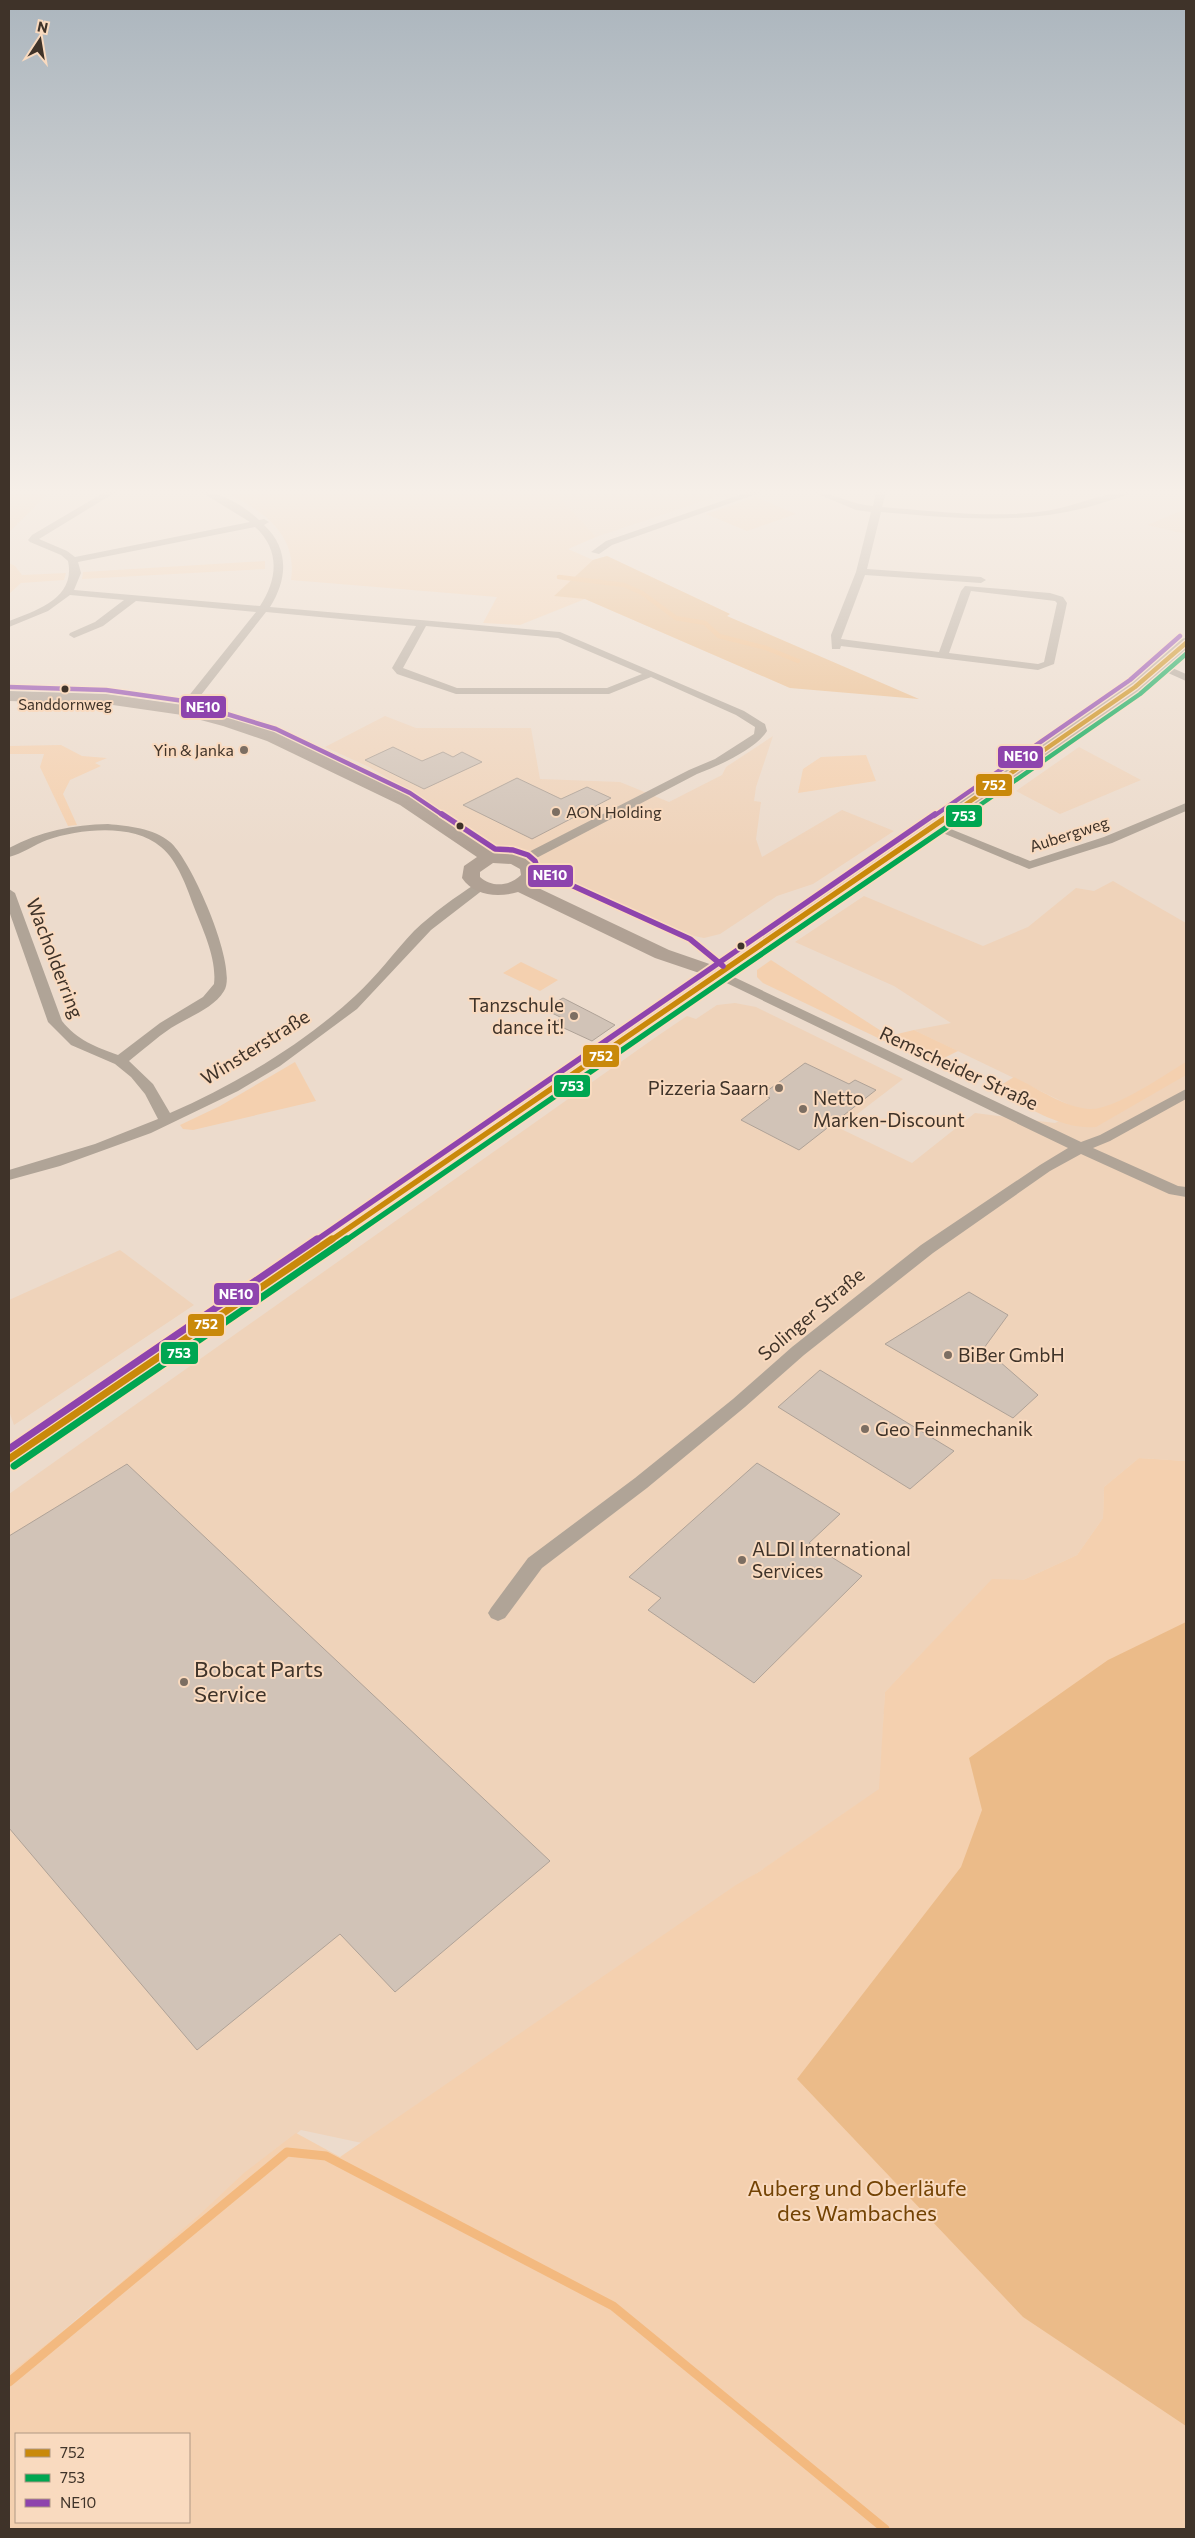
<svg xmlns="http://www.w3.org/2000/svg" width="1195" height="2538" font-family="Commissioner,sans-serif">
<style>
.built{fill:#efd3ba}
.green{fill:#f4d0af;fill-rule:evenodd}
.forest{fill:#ebbb89}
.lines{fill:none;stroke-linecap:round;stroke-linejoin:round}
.stream-far1{stroke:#f3b97f;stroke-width:4.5}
.stream{stroke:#f3b97f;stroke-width:9}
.building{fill:#d1c3b7;stroke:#afa297}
.street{fill:#b0a497;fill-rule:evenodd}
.secondary{fill:#b0a194;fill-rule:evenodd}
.primary{fill:#b4a496;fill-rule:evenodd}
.bus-1-far2-casing{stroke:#f9dabf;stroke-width:7}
.bus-1-far1-casing{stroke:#f9dabf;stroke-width:9}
.bus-1-casing{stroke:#f9dabf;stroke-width:11}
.bus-2-far2-casing{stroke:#f9dabf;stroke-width:7}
.bus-2-far1-casing{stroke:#f9dabf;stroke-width:9}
.bus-2-casing{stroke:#f9dabf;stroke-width:11}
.bus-3-far2-casing{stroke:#f9dabf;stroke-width:7}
.bus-3-far1-casing{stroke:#f9dabf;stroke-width:9}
.bus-3-casing{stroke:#f9dabf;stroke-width:11}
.bus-1-far2{stroke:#c9890a;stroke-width:4.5}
.bus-1-far1{stroke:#c9890a;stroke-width:5.5}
.bus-1{stroke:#c9890a;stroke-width:7}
.bus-2-far2{stroke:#00a651;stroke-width:4.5}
.bus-2-far1{stroke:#00a651;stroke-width:5.5}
.bus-2{stroke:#00a651;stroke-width:7}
.bus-3-far2{stroke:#8e44ad;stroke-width:4.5}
.bus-3-far1{stroke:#8e44ad;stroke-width:5.5}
.bus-3{stroke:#8e44ad;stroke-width:7}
.bus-dot{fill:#3f3329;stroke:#f9dabf;stroke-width:2}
.poi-dot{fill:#7c6e62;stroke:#f9dabf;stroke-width:2}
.labels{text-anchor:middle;stroke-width:4;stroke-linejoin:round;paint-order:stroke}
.far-bus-label{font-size:15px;fill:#3f3329;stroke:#f9dabf}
.far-poi-label{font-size:16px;fill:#3f3329;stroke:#f9dabf;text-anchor:end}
.far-street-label{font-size:16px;fill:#3f3329;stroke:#f9dabf}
.street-label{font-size:19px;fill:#3f3329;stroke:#f9dabf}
.poi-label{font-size:19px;fill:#3f3329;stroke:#f9dabf;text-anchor:start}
.near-poi-label{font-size:22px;fill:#3f3329;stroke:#f9dabf;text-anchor:start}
.near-park-label{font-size:22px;fill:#734304;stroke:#f9dabf}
.line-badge{stroke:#f9dabf;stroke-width:2}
.badge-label{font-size:14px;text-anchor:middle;font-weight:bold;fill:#fff}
</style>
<rect width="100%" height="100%" fill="#ecdbcc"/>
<path class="built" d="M 555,492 L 742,492 L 727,498 L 721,495 L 596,537 Z
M 1186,509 L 1186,534 L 1147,525 Z
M 385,716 L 416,728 L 531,728 L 540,779 L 620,782 L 669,802 L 722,775 L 726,767 L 773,736 L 756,787 L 754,801 L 761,802 L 756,839 L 762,857 L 842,810 L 894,831 L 813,884 L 777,896 L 720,934 L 704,938 L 689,935 L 504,850 L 412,792 L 369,767 L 325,747 Z
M 1079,747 L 1141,780 L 1060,814 L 1016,791 Z
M 1113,881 L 1186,923 L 1186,1461 L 1139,1458 L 1104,1487 L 1103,1518 L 1077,1555 L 1023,1580 L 992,1580 L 885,1692 L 880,1789 L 362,2143 L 301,2130 L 9,2376 L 9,1494 L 656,1037 L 687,1016 L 696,1019 L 717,1005 L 735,1003 L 756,1007 L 903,1079 L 839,1128 L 912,1163 L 975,1113 L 1055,1123 L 1080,1110 L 914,1030 L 951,1023 L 894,986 L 795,942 L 864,896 L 983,946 L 1028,927 L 1076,888 L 1094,891 Z
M 120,1250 L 194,1305 L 14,1425 L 9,1411 L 9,1300 Z"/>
<path class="green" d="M 9,492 L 50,492 L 9,532 Z
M 225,492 L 555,492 L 596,537 L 568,549 L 593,560 L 607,556 L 730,614 L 727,616 L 790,688 L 585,599 L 520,625 L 483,623 L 497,597 L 291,580 C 298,534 262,510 225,492 Z
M 756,497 L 796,514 L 747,531 L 706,514 Z
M 265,561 L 265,569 L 82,579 L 83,572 Z
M 9,563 L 15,566 L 22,575 L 66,573 L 64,580 L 21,583 L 9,594 Z
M 61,745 L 82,756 L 107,758 L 95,763 L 101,766 L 70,780 L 63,794 L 77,825 L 68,826 L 40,767 L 44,754 L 9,754 L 9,746 Z
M 866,755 L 876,781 L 798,793 L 803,769 L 821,757 Z
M 771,960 L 889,1036 L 914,1030 L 958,1051 L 942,1059 L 924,1060 L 763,983 L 757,977 L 757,970 Z
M 521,962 L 558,980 L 540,991 L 503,973 Z
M 295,1062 L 316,1101 L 193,1130 L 183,1129 L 180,1125 L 220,1106 Z
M 1186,1062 L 1186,1075 L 1096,1127 C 1059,1130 1026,1105 993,1090 L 1014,1077 C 1037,1088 1064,1107 1089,1109 C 1113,1111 1164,1075 1186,1062 Z
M 1139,1458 L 1186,1461 L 1186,2529 L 9,2529 L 9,2374 L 80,2317 L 198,2216 L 244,2173 L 296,2133 L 340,2157 L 736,1885 L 757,1873 L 879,1789 L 885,1692 L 992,1579 L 1023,1580 L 1077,1555 L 1103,1518 L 1104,1487 ZM 16,2434 L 189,2434 L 189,2522 L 16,2522 Z"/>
<path class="forest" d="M 607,556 L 730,614 L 727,616 L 919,699 L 790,688 L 585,599 L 554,596 L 593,560 Z
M 1186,1622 L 1186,2426 L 1023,2317 L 797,2079 L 961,1867 L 982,1810 L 969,1758 L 1108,1660 Z"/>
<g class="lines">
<path class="stream-far1" d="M 559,577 L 624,585 L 642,593 L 676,618 L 705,623 L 719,636 L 766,648 L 798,661"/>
<path class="stream" d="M 9,2382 L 287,2152 L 326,2156 L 613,2306 L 885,2529"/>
</g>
<path class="building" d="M 393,747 L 422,761 L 443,752 L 453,757 L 462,752 L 482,762 L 424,789 L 365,760 Z
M 517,778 L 561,799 L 587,787 L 611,798 L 532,839 L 463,805 Z
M 563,998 L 598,1016 L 615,1025 L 592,1041 L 553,1023 L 562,1018 L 544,1009 Z
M 805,1063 L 849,1084 L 855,1080 L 876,1090 L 799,1150 L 741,1120 L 770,1098 L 763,1094 Z
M 969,1292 L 1008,1315 L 984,1348 L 1038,1395 L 1013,1418 L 885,1344 Z
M 820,1370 L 954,1451 L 910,1489 L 778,1407 Z
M 757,1463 L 840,1514 L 809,1543 L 862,1576 L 754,1683 L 648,1610 L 661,1598 L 629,1577 Z
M 127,1464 L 550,1861 L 395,1992 L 340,1934 L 197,2050 L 9,1828 L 9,1536 Z"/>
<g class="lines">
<path class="street" d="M 105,492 L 116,492 L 39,539 L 67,551 L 75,557 L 250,522 L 201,492 C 222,492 244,506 259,520 L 264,519 L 269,522 L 264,525 C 289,548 288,579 270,607 L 560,632 L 744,711 L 765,724 L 767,731 C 755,750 718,766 697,774 L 525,864 L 517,864 L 515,861 L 517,858 L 689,770 L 715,759 L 754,734 L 755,727 L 736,715 L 651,677 L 609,694 L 456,694 L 397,674 L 392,668 L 416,626 L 266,612 L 194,704 L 187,712 L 179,712 L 179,708 L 256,612 L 136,601 L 103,626 L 74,638 L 69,635 L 70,633 L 95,622 L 124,600 L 70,595 L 48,611 L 9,627 L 9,621 C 37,610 76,598 68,561 L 61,555 L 30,542 L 28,540 L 32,535 ZM 255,527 C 280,549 278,579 260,606 L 74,590 L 81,573 L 78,562 ZM 426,626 L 558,638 L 642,674 L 607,688 L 457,688 L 403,668 Z
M 748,492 L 762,492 L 612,545 L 599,554 L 591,552 L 606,541 Z
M 813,492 C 834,492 852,505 873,506 L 876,492 L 886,492 L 882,507 C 934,511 986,518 1038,512 C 1070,509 1100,492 1131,492 C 1123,498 1109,500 1099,504 C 1027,526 955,518 881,512 L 867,569 L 981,577 L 986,580 L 981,583 L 865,575 L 841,639 L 939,652 L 961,591 L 965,586 L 1050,593 L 1063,597 L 1067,603 L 1054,664 L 1038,670 L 841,646 L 840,649 L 832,649 L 831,635 L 856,572 L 871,512 L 856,510 ZM 971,591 L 1055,601 L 1057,603 L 1044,662 L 1038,664 L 949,653 Z
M 1161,663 L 1186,674 L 1186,681 L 1157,668 L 1157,664 Z
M 1186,803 L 1186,811 L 1112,843 L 1029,869 L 926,826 L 928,823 L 936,823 L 1030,861 L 1104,837 Z
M 108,824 C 129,826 153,828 170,842 C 191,859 239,968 224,991 C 213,1009 188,1017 171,1028 C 156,1038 143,1050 129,1061 L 153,1084 L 170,1113 C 236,1084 302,1045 355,996 C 377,976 394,952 414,931 C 433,913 455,897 477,883 L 482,882 L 488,886 L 431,930 L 357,1009 L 280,1066 L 238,1091 L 151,1133 L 60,1166 L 9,1180 L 9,1170 L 95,1144 L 158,1119 L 145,1094 L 131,1077 L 115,1064 L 71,1045 L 48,1022 L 9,911 L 9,889 L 15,893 L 62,1021 C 77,1040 96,1047 118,1055 L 160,1023 L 203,997 L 214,984 C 217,959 203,930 194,907 C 187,888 178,861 161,847 C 133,823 80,829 47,840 C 34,845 22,854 9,857 L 9,848 C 40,831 73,825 108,824 Z
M 717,969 L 1081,1142 L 1100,1135 L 1186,1089 L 1186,1099 L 1110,1141 L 1093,1148 L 1178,1186 L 1186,1187 L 1186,1197 L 1169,1194 L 1081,1154 L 1050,1171 L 933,1253 L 804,1355 L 745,1407 L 647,1488 L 542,1568 L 505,1618 L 498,1621 L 491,1618 L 488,1613 L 491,1608 L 528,1558 L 635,1478 L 733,1399 L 792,1347 L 921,1245 L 1040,1165 L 1068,1148 L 712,976 L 710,973 L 712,970 Z"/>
<path class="secondary" d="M 9,691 L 106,694 L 183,705 L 235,718 L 279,733 L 412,797 L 496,853 C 516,853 534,855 540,876 L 532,885 L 669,950 L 724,969 L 727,973 L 724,977 L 717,979 L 655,958 L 518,892 C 498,898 474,896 462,878 L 464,866 L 477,857 L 400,805 L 267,741 L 223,726 L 182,715 L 106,704 L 9,701 ZM 493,863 L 511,864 L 520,869 L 521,875 C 510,886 492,888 480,877 L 480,872 Z"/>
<path class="primary" d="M 1186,638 L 1186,652 L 1141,691 L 1075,739 L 755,957 L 603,1065 L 19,1467 L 9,1470 L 9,1445 L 587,1055 L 739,947 L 1061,731 L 1129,683 L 1180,639 Z"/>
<defs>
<path id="bus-1-far2" d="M 949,816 L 1135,687 L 1186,643"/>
<path id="bus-1-far1" d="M 330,1241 L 951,814"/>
<path id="bus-1" d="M 9,1459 L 332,1239"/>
<path id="bus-2-far2" d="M 964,816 L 1140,694 L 1186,654"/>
<path id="bus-2-far1" d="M 345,1241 C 553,1099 758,955 966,814"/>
<path id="bus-2" d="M 14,1466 L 347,1239"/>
<path id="bus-3-far2" d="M 9,687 L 106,690 L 184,701 L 276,729 L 410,793 L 444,816
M 934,816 L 1130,680 L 1180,636"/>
<path id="bus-3-far1" d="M 442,814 L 495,849 L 513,850 L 528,855 L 535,861 L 538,870 L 690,939 L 723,966
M 315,1241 L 935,814"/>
<path id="bus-3" d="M 9,1449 L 317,1239"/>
</defs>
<use href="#bus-1-far2" class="bus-1-far2-casing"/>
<use href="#bus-1-far1" class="bus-1-far1-casing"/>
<use href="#bus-1" class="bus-1-casing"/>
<use href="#bus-2-far2" class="bus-2-far2-casing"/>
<use href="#bus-2-far1" class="bus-2-far1-casing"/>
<use href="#bus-2" class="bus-2-casing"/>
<use href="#bus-3-far2" class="bus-3-far2-casing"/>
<use href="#bus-3-far1" class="bus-3-far1-casing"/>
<use href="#bus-3" class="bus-3-casing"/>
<use href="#bus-1-far2" class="bus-1-far2"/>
<use href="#bus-1-far1" class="bus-1-far1"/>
<use href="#bus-1" class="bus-1"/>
<use href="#bus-2-far2" class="bus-2-far2"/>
<use href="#bus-2-far1" class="bus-2-far1"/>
<use href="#bus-2" class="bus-2"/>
<use href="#bus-3-far2" class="bus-3-far2"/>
<use href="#bus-3-far1" class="bus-3-far1"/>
<use href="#bus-3" class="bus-3"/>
</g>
<linearGradient id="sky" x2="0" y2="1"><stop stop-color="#acb6be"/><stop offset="0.58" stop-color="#f6efe8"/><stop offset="1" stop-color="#f6efe8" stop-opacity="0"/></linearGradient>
<rect width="1195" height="848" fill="url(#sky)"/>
<g class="bus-dot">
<circle cx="65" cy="689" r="4.5"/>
<circle cx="460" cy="826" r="4.5"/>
<circle cx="741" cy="946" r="4.5"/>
</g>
<g class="poi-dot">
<circle cx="244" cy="750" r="5"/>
<circle cx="556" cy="812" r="5"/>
<circle cx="574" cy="1016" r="5"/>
<circle cx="779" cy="1088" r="5"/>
<circle cx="803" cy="1109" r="5"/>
<circle cx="948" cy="1355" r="5"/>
<circle cx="865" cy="1429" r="5"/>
<circle cx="742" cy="1560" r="5"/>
<circle cx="184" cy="1682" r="5"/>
</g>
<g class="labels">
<g class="far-bus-label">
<text x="65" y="710">Sanddornweg</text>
</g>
<g class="far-poi-label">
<text x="234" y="756">Yin &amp; Janka</text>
<text x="566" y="818" text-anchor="start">AON Holding</text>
</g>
<g class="far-street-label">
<text transform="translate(1069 834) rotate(-18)" y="6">Aubergweg</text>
</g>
<g class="street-label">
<text transform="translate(55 958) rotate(69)" y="7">Wacholderring</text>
<text transform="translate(255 1047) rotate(-32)" y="7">Winsterstraße</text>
<text transform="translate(959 1068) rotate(25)" y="7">Remscheider Straße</text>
<text transform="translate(811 1314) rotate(-40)" y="7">Solinger Straße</text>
</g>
<g class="poi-label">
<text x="564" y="1012" text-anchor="end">Tanzschule<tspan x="564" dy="22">dance it!</tspan></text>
<text x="769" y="1095" text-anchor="end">Pizzeria Saarn</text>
<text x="813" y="1105">Netto<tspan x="813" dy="22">Marken-Discount</tspan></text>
<text x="958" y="1362">BiBer GmbH</text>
<text x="875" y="1436">Geo Feinmechanik</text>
<text x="752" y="1556">ALDI International<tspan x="752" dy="22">Services</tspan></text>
</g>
<g class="near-poi-label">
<text x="194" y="1677">Bobcat Parts<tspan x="194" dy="25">Service</tspan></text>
</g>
<g class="near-park-label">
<text x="857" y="2196">Auberg und Oberläufe<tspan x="857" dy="25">des Wambaches</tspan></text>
</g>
</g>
<g class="line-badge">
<rect x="180" y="695" width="47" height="24" rx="5" fill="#8e44ad"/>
<rect x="997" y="745" width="47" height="24" rx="5" fill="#8e44ad"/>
<rect x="975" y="773" width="38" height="24" rx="5" fill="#c9890a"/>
<rect x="945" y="804" width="38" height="24" rx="5" fill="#00a651"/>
<rect x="527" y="864" width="47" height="24" rx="5" fill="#8e44ad"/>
<rect x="582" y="1044" width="38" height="24" rx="5" fill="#c9890a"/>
<rect x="553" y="1074" width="38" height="24" rx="5" fill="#00a651"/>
<rect x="213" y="1282" width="47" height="24" rx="5" fill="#8e44ad"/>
<rect x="187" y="1313" width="38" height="24" rx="5" fill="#c9890a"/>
<rect x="160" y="1341" width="39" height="24" rx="5" fill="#00a651"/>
</g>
<g class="badge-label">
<text x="203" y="712">NE10</text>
<text x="1021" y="761">NE10</text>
<text x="994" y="790">752</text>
<text x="964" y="821">753</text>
<text x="550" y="880">NE10</text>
<text x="601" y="1061">752</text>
<text x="572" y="1091">753</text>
<text x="236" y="1299">NE10</text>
<text x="206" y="1329">752</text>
<text x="179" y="1358">753</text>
</g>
<rect width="1195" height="2538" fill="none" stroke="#3f3329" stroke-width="20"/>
<rect x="15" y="2433" width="175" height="90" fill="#f9dabf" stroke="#af9783"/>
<rect x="25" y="2449" width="25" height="8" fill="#c9890a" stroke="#af9783"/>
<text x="60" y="2458" font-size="15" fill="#3f3329">752</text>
<rect x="25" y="2474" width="25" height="8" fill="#00a651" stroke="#af9783"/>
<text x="60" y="2483" font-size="15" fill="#3f3329">753</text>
<rect x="25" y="2499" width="25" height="8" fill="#8e44ad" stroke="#af9783"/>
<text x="60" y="2508" font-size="15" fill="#3f3329">NE10</text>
<g transform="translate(40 40) rotate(12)" stroke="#f9dabf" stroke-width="4" paint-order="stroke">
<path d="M0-4L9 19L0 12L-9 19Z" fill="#3f3329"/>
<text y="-8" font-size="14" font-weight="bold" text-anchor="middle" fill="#3f3329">N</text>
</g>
</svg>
